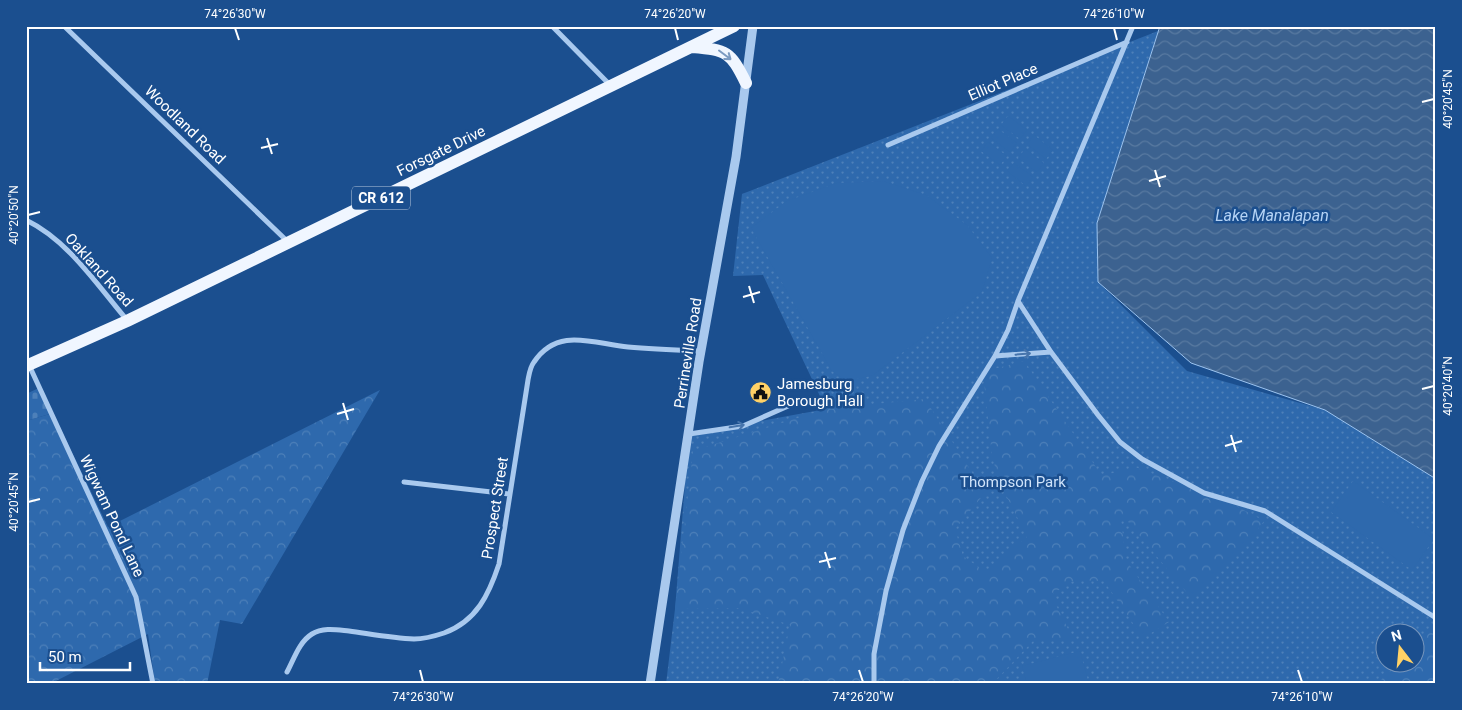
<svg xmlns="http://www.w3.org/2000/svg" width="1462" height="710" font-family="Roboto,sans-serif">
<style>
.green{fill:url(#green-dots);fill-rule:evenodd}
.forest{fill:url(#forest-crowns)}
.cemetery{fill:url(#cemetery-stones)}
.pitch{fill:#2e69ad}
.water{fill:url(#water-waves);stroke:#9cc4f0}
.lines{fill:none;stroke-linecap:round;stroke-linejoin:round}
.minor{stroke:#a9c9ee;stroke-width:5}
.tertiary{stroke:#a9c9ee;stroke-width:9}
.primary{stroke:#f0f6ff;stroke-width:12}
.oneway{stroke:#7b9ac1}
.oneway2{stroke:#4674ac}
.ticks{fill:none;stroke:#fff;stroke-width:2}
.labels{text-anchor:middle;stroke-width:5;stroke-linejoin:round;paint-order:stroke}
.shield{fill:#1b4f8f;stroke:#bbcadd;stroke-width:1}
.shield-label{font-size:14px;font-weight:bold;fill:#fff}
.street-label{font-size:15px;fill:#fff;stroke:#1b4f8f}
.poi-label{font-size:15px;fill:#fff;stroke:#1b4f8f;text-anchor:start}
.park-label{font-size:15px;fill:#cfe3fa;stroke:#1b4f8f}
.water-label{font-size:16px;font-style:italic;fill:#b5d3f5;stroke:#1b4f8f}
.neatline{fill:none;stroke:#fff;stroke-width:2}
.ticks-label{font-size:12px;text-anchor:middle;fill:#fff}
</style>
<defs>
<pattern id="green-dots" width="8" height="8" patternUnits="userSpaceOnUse" patternTransform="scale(1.25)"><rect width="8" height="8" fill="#2e69ad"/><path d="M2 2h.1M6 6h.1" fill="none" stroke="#4d80b9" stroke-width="1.8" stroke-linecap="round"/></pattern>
<pattern id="forest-crowns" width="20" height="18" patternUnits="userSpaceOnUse" patternTransform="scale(1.25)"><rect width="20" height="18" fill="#2e69ad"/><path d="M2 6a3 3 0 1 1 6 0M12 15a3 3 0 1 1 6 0" fill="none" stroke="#4d80b9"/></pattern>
<pattern id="cemetery-stones" width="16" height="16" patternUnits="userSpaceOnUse" patternTransform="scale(1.25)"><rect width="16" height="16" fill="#2e69ad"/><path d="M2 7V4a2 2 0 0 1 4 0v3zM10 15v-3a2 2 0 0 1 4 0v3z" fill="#4d80b9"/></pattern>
<pattern id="water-waves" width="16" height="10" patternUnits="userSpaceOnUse" patternTransform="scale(1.25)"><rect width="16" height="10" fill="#3c6290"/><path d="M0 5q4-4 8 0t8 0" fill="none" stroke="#597aa1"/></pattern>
</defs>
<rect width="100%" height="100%" fill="#1b4f8f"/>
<path class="green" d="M 1158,31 L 1097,223 L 1098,282 L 1187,371 L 1325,410 L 1436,479 L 1436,684 L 666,684 L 675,609 L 689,434 L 826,409 L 763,275 L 733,276 L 742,194 ZM 1384,632 L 1414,632 L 1414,662 L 1384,662 Z"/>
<path class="forest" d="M 1024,361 L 1102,476 L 1135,467 L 1236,506 L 1264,521 L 1254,534 L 1192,599 L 1120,512 L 1126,560 L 1169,622 L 1143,638 L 1104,581 L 1074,580 L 1051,595 L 1073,639 L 1033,641 L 992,684 L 778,684 L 790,625 L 740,608 L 675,609 L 693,451 L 826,409 L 925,399 L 985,493 L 955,529 L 963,556 L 985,572 L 1027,537 L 999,481 L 992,456 L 983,372 Z
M 380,390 L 242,624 L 220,620 L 207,684 L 155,684 L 148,634 L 50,684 L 26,684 L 26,421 L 53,413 L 108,527 Z
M 1436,623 L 1436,684 L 1377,684 L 1398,663 L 1414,662 L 1415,645 Z"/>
<path class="cemetery" d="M 41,387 L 53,413 L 26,421 L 26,394 Z"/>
<path class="pitch" d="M 1008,116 L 1027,130 L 1020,139 L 1001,125 Z
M 998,129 L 1017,143 L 1010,152 L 991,138 Z
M 1034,135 L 1053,150 L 1046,159 L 1027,144 Z
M 988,142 L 1007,156 L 1000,165 L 981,151 Z
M 1025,149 L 1044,163 L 1037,172 L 1018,158 Z
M 1014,163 L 1033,177 L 1026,186 L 1007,171 Z
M 883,181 L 926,195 L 967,225 L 992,258 L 982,292 L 873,375 C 856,380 846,383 832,371 L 751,228 L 787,201 L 837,183 Z
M 1353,481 L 1434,539 L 1412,570 L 1331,512 Z
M 1080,651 L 1089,684 L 1027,684 L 1022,666 Z"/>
<path class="water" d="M 1160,26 L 1436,26 L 1436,479 L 1325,410 L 1191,363 L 1098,282 L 1097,223 Z"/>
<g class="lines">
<path class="minor" d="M 64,26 L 287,241
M 552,26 L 611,86
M 888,145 L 1127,42
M 26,220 C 69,241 97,285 127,320
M 1018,301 L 1051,352 L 1098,415 L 1120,442 L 1142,459 L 1204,493 L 1265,511 L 1436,618
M 995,356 L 1051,352
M 29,365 L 136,597 L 153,684
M 689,434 L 743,426 L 804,399
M 404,482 L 509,494
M 287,672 C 294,659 299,642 312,634 C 323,627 338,630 349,631 C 371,634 393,638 414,639 C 425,639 435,636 444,633 C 477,621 489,594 499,564 L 528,380 C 529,375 530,367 534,362 C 558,326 594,344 628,347 C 652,349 677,350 701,351
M 874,684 L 874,654 L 886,591 L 903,530 L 922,481 L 939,446 L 995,356 L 1008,330 L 1018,301 L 1133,26"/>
<path class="tertiary" d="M 650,684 L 699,362 L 736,157 L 753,26"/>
<path class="primary" d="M 692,47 C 727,50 730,51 746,83
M 26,366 L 127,321 L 734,26"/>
</g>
<defs><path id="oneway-shaft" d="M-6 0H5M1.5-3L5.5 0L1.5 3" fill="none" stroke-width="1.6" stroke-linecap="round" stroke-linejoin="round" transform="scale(1.25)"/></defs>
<use class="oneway" href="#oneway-shaft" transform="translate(725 55) rotate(37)"/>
<g class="oneway2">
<use href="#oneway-shaft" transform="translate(1023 354) rotate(-5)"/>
<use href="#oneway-shaft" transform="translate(737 426) rotate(-10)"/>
</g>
<path class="ticks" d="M 235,28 L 239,40M 675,28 L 678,40M 1114,28 L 1117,40M 1422,102 L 1434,99M 267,138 L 272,154M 261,148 L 278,144M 1155,170 L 1160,187M 1149,181 L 1166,176M 28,215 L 40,212M 749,286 L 754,303M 743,297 L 760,292M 1422,389 L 1434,386M 343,403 L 348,420M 337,414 L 354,409M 1231,435 L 1236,452M 1225,446 L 1242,441M 28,502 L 40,499M 825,552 L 830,568M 819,562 L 836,558M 420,670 L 423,682M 859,670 L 863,682M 1298,670 L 1302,682"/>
<defs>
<symbol id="civic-disc" viewBox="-11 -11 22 22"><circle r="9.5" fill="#ffd166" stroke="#1b4f8f"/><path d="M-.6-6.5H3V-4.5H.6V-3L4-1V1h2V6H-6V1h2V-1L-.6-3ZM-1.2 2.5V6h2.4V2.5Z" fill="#111"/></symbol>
</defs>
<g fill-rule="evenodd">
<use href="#civic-disc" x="748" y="380" width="25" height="25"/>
</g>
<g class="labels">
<rect class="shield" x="352" y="186.5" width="58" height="23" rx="4"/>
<g class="shield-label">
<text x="381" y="203">CR 612</text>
</g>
<g class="street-label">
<text transform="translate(1003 82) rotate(-23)" y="5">Elliot Place</text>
<text transform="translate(185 125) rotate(44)" y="5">Woodland Road</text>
<text transform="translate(441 151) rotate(-26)" y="5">Forsgate Drive</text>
<text transform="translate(99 270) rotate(48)" y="5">Oakland Road</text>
<text transform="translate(688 353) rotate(-81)" y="5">Perrineville Road</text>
<text transform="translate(495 508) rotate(-81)" y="5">Prospect Street</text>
<text transform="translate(112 516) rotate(65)" y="5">Wigwam Pond Lane</text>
</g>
<g class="poi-label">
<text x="777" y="389">Jamesburg<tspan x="777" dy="17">Borough Hall</tspan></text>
</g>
<g class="park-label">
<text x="1013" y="487">Thompson Park</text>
</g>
<g class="water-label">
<text x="1272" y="221">Lake Manalapan</text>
</g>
</g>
<rect width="1462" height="710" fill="none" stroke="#1b4f8f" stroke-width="55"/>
<g transform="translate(1400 648) rotate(344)"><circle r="24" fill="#1b4f8f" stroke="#7695bc"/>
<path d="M0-4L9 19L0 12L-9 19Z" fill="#ffd166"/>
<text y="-8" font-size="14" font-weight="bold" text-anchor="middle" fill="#ffffff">N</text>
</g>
<path d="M40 662v8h90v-8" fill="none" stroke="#ffffff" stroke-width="2.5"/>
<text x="48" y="662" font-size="15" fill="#ffffff" stroke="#1b4f8f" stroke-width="4" paint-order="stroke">50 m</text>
<rect x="28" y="28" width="1406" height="654" class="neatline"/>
<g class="ticks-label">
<text x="235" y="18">74°26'30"W</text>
<text x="675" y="18">74°26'20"W</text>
<text x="1114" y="18">74°26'10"W</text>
<text transform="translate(1448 99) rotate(-90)" y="4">40°20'45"N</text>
<text transform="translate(14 215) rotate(-90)" y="4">40°20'50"N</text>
<text transform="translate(1448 386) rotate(-90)" y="4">40°20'40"N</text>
<text transform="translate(14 502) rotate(-90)" y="4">40°20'45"N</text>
<text x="423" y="701">74°26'30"W</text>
<text x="863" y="701">74°26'20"W</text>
<text x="1302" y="701">74°26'10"W</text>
</g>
</svg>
